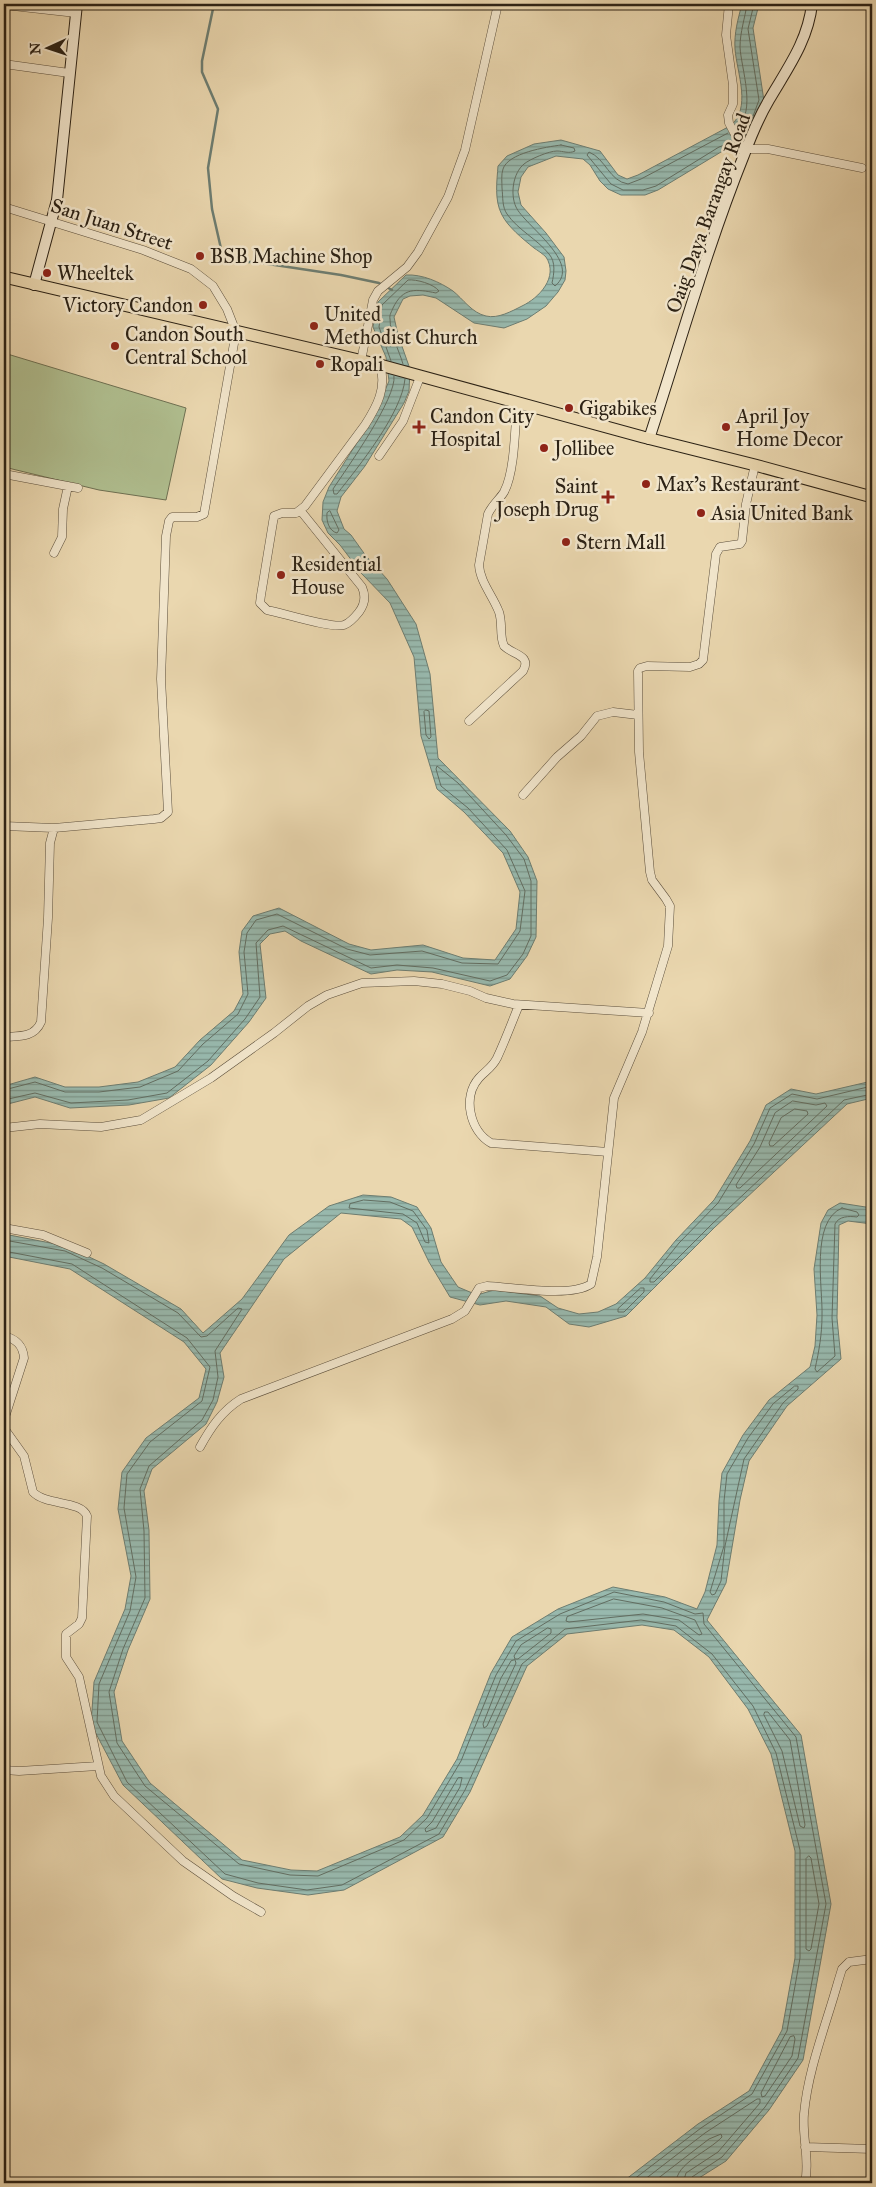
<svg xmlns="http://www.w3.org/2000/svg" width="876" height="2187" font-family="'IM FELL Great Primer',serif">
<style>
.garden{fill:#b0bf90;stroke:#6e7052}
.water{fill:url(#water-rules);stroke:#6d7d71}
.lines{fill:none;stroke-linecap:round;stroke-linejoin:round}
.shore{stroke:#626e62;stroke-width:1}
.stream{stroke:#6d7d71;stroke-width:2.5}
.street-casing{stroke:#5c4f3c;stroke-width:9}
.secondary-casing{stroke:#2c2215;stroke-width:12}
.primary-casing{stroke:#2c2215;stroke-width:13}
.street{stroke:#f1e5cb;stroke-width:8}
.secondary{stroke:#f1e5cb;stroke-width:10}
.primary{stroke:#ead7af;stroke-width:11}
.poi-dot{fill:#8f2418;stroke:#f1e5cb;stroke-width:2}
.labels{text-anchor:middle;stroke-width:5;stroke-linejoin:round;paint-order:stroke}
.street-label{font-size:20px;fill:#2c2215;stroke:#f1e5cb}
.poi-label{font-size:20px;fill:#2c2215;stroke:#f1e5cb;text-anchor:start}
</style>
<defs>
<pattern id="water-rules" width="6" height="5" patternUnits="userSpaceOnUse" patternTransform="scale(1.25)"><rect width="6" height="5" fill="#98b9ae"/><path d="M0 2.5h6" fill="none" stroke="#7c968c"/></pattern>
</defs>
<rect width="100%" height="100%" fill="#ead7af"/>
<filter id="stains"><feTurbulence type="fractalNoise" baseFrequency=".004" numOctaves="4"/><feColorMatrix values="0 0 0 0 .2 0 0 0 0 .09 0 0 0 0 .02 0 0 0 .5 -.17"/></filter>
<radialGradient id="worn" r=".72"><stop offset=".6" stop-color="#630" stop-opacity="0"/><stop offset="1" stop-color="#630" stop-opacity=".3"/></radialGradient>
<path class="garden" d="M 4,353 L 186,408 L 166,500 L 99,490 L 4,467 Z"/>
<path class="water" d="M 742,4 L 759,4 L 753,28 L 764,101 L 744,143 L 721,152 L 658,190 L 645,195 L 621,195 L 608,189 L 600,181 L 590,165 L 583,159 L 556,156 L 528,167 L 521,177 L 518,192 L 521,205 L 546,233 L 564,257 L 566,271 L 565,280 L 558,292 L 546,306 L 527,319 L 504,328 L 474,323 L 436,298 L 423,295 L 410,296 L 403,299 L 394,317 L 398,335 L 410,369 L 409,391 L 404,403 L 365,466 L 341,497 L 337,511 L 344,529 L 351,535 L 366,556 L 387,579 L 416,624 L 430,674 L 438,758 L 510,831 L 528,857 L 537,881 L 536,937 L 527,956 L 510,979 L 490,986 L 432,972 L 397,970 L 371,974 L 301,941 L 285,931 L 270,934 L 260,944 L 266,998 L 249,1022 L 211,1065 L 169,1098 L 129,1105 L 70,1108 L 35,1097 L 4,1105 L 4,1086 L 35,1077 L 65,1087 L 99,1087 L 138,1082 L 175,1067 L 200,1040 L 234,1011 L 243,994 L 239,952 L 242,931 L 253,916 L 279,908 L 349,944 L 371,950 L 423,945 L 463,958 L 495,960 L 516,929 L 520,892 L 503,853 L 464,812 L 437,789 L 421,736 L 414,657 L 390,603 L 362,574 L 340,545 L 328,533 L 322,520 L 323,502 L 329,487 L 375,414 L 389,381 L 386,357 L 373,327 L 378,302 L 406,275 C 422,274 440,282 453,291 C 463,299 472,313 486,316 C 498,319 512,311 522,306 C 539,298 559,277 546,257 C 543,254 537,250 534,248 C 523,239 508,227 502,215 C 494,200 497,181 498,166 L 507,156 L 534,144 L 561,140 L 600,151 L 618,175 L 627,179 L 638,175 L 730,126 C 752,109 737,73 735,49 C 734,33 738,19 742,4 Z
M 872,1081 L 872,1098 L 847,1104 L 715,1227 L 626,1316 L 589,1327 L 569,1324 L 546,1307 L 506,1301 L 480,1305 L 450,1297 L 429,1262 L 412,1227 L 401,1219 L 341,1213 L 284,1259 L 220,1353 L 224,1377 L 217,1402 L 206,1424 L 152,1469 L 144,1491 L 149,1530 L 150,1599 L 128,1650 L 114,1692 L 122,1741 L 150,1783 L 242,1860 L 291,1870 L 317,1871 L 400,1837 L 423,1815 L 457,1759 L 491,1673 L 512,1637 L 558,1609 L 613,1587 L 665,1597 L 697,1609 L 705,1592 L 717,1545 L 719,1501 L 722,1473 L 743,1435 L 769,1400 L 810,1367 L 815,1346 L 817,1315 L 814,1269 L 821,1223 L 828,1210 L 840,1203 L 872,1208 L 872,1224 L 848,1221 L 839,1225 L 837,1318 L 841,1359 L 787,1406 L 749,1461 L 740,1500 L 726,1583 L 707,1620 L 801,1735 L 831,1904 L 803,2060 L 769,2110 L 726,2161 L 691,2183 L 621,2183 L 698,2124 L 749,2091 L 782,2030 L 795,1958 L 795,1851 L 771,1754 L 748,1709 L 709,1657 L 674,1630 L 642,1625 L 567,1634 L 527,1666 L 470,1792 L 443,1837 L 344,1890 L 308,1895 L 257,1888 L 222,1879 L 123,1785 L 91,1724 L 94,1682 L 125,1609 L 131,1576 L 118,1509 L 122,1472 L 146,1438 L 199,1398 L 206,1369 L 184,1342 L 70,1269 L 4,1256 L 4,1234 L 66,1246 L 104,1264 L 181,1309 L 203,1333 L 242,1299 L 289,1235 L 329,1206 L 363,1195 L 391,1197 L 417,1207 L 431,1228 L 441,1262 L 458,1287 L 477,1295 L 494,1290 L 540,1296 L 558,1308 L 579,1314 L 598,1312 L 616,1304 L 645,1278 L 676,1240 L 714,1200 L 750,1141 L 766,1105 L 791,1089 L 816,1094 Z"/>
<g class="lines">
<path class="shore" d="M 752,119 L 759,100 L 748,29 L 754,4
M 737,127 C 757,112 741,68 740,47 C 740,32 745,18 747,4
M 728,133 L 641,179 L 628,184 C 609,181 606,159 589,152 L 587,155 L 611,184 L 623,190 L 643,190 L 656,186 L 719,147 L 733,142
M 561,145 L 574,148 L 575,151 C 569,154 563,151 557,151 C 549,151 530,159 524,164 C 513,173 510,194 516,207 C 524,225 583,263 555,286 L 552,283 C 554,274 556,262 549,254 C 537,239 518,230 507,214 C 502,207 503,197 502,188 C 502,182 501,175 503,169 C 508,153 546,147 561,145 Z
M 391,361 L 379,327 L 382,305 L 408,280 C 416,279 434,284 439,291 L 436,293 C 416,289 403,287 393,308 C 392,311 389,315 390,319 C 390,334 399,350 403,364
M 394,376 C 397,398 347,468 333,489 L 334,494 L 337,494 C 359,466 402,413 405,379
M 330,511 L 339,530 L 337,533 C 329,531 326,521 327,513 Z
M 426,710 L 429,711 L 431,737 L 429,739 L 426,735 L 424,712 Z
M 872,1086 L 817,1099 L 792,1094 L 770,1108 L 754,1144 L 718,1203 L 679,1243 L 650,1279 L 650,1282 L 654,1282 L 712,1224 L 844,1100 L 872,1094
M 4,1090 L 35,1082 L 65,1092 L 99,1092 L 140,1087 L 178,1071 L 203,1044 L 238,1014 L 248,994 L 244,952 L 247,933 L 256,920 L 277,914 L 347,949 L 370,955 L 422,951 L 462,963 L 498,964 L 520,931 L 525,891 L 507,850 L 468,808 L 441,786 L 436,769 L 437,766 L 458,783 L 506,835 L 524,859 L 531,881 L 531,936 L 523,954 L 507,975 L 490,981 L 433,968 L 397,965 L 371,968 L 283,926 L 268,930 L 256,943 L 260,997 L 245,1019 L 208,1061 L 167,1093 L 128,1100 L 71,1103 L 35,1093 L 4,1100
M 793,1101 L 816,1105 L 825,1103 L 827,1106 L 740,1188 L 737,1188 L 736,1185 L 760,1147 L 775,1113 Z
M 795,1109 L 807,1111 L 808,1114 L 773,1146 L 770,1146 L 769,1143 L 781,1118 Z
M 364,1200 L 390,1202 L 413,1211 L 427,1230 L 429,1243 L 425,1242 L 417,1223 L 403,1214 L 349,1208 L 350,1204 Z
M 842,1208 L 857,1212 L 859,1215 L 857,1217 C 849,1216 839,1216 835,1224 L 832,1318 L 835,1356 L 817,1372 L 815,1369 C 819,1351 822,1334 822,1316 C 823,1288 810,1221 842,1208 Z
M 4,1240 L 65,1251 L 102,1268 L 178,1313 L 201,1337 L 207,1336 L 238,1308 L 242,1309 L 215,1351 L 218,1377 L 213,1400 L 202,1420 L 149,1466 L 140,1489 L 144,1531 L 145,1598 L 123,1649 L 109,1692 L 117,1743 L 145,1786 L 239,1864 L 290,1875 L 318,1876 L 404,1840 L 427,1818 L 461,1761 L 496,1675 L 516,1641 L 560,1614 L 614,1592 L 664,1602 L 695,1614 L 703,1613 L 704,1624 L 796,1737 L 826,1904 L 798,2058 L 765,2107 L 722,2157 L 692,2177 L 689,2183
M 4,1251 L 72,1264 L 187,1338 L 210,1367 L 202,1401 L 150,1442 L 127,1474 L 124,1508 L 136,1577 L 130,1611 L 99,1684 L 97,1722 L 127,1782 L 225,1874 L 258,1883 L 307,1890 L 342,1885 L 439,1834 L 465,1790 L 522,1664 L 565,1629 L 641,1620 L 676,1626 L 712,1654 L 753,1706 L 776,1753 L 800,1850 L 800,1958 L 787,2031 L 752,2094 L 701,2128 L 629,2183
M 641,1288 L 644,1288 L 644,1292 L 624,1312 L 618,1312 L 618,1309 Z
M 795,1386 L 798,1386 L 798,1389 L 783,1403 L 744,1459 L 725,1546 L 721,1581 L 715,1594 L 712,1595 L 710,1592 L 724,1546 L 724,1501 L 727,1474 L 748,1438 L 773,1404 Z
M 614,1599 L 662,1608 L 695,1620 L 702,1634 L 699,1635 L 679,1620 L 643,1614 L 569,1622 L 566,1621 L 567,1617 Z
M 548,1628 L 551,1629 L 551,1633 L 518,1659 L 515,1659 L 514,1656 L 521,1645 Z
M 515,1660 L 516,1663 L 487,1726 L 484,1728 L 483,1724 L 501,1678 L 511,1661 Z
M 765,1712 L 768,1712 L 790,1740 L 805,1825 L 804,1828 L 800,1826 L 782,1751 L 764,1715 Z
M 462,1778 L 460,1787 L 436,1828 L 426,1832 L 425,1829 L 432,1822 L 458,1778 Z
M 809,1856 L 811,1858 L 819,1904 L 811,1949 L 809,1951 L 806,1949 L 806,1859 Z
M 794,2036 L 795,2039 L 792,2056 L 765,2096 L 762,2097 L 761,2093 L 790,2037 Z
M 640,2183 L 705,2133 L 757,2099 L 760,2099 L 760,2103 L 718,2152 L 686,2173 L 683,2183
M 652,2183 L 709,2139 L 721,2134 L 722,2137 C 708,2152 676,2163 676,2183"/>
<path class="stream" d="M 214,4 L 202,61 L 202,72 L 218,109 L 208,168 L 212,209 L 222,253 L 236,262 L 255,262 L 341,275 L 379,283 L 392,290"/>
<defs>
<path id="street" d="M 729,4 L 726,35 L 733,85 L 733,104 L 728,115 L 729,123 L 745,153
M 4,5 L 76,13
M 4,64 L 69,73
M 747,149 L 768,149 L 862,168
M 4,207 L 143,250 L 191,269 L 213,286 L 227,309 L 236,332 L 204,514 L 197,517 L 172,517 L 169,521 L 166,536 L 161,679 L 168,812 L 161,818 L 154,819 L 54,828 L 50,843 L 48,918 L 41,1022 C 34,1038 19,1036 4,1037
M 361,361 L 373,300 L 378,291 L 407,267 L 418,252 L 448,197 L 465,150 L 498,4
M 379,456 L 403,421 L 420,377
M 4,474 L 78,488
M 300,510 L 362,587 C 366,596 365,604 359,612 C 355,617 350,623 344,625 C 332,629 283,613 267,610 L 260,603 L 261,595 L 274,516 L 282,513 L 296,513 L 305,506 L 365,425 C 377,406 387,388 380,365
M 54,553 L 62,537 L 63,509 L 68,486
M 469,721 L 523,671 C 532,655 513,655 504,646 C 499,635 503,624 499,612 C 493,596 480,582 479,565 L 488,514 C 492,505 499,500 504,492 C 515,472 515,426 517,403
M 523,795 L 557,757 L 581,736 L 597,716 L 613,712 L 638,715
M 4,826 L 54,828
M 519,1005 C 512,1022 505,1041 497,1058 C 492,1068 485,1071 479,1078 C 462,1097 470,1131 491,1143 L 608,1152
M 4,1128 L 40,1124 L 101,1127 L 141,1120 L 211,1078 L 274,1033 L 308,1006 L 327,995 L 362,983 L 414,981 L 442,984 L 470,991 L 486,998 L 513,1004 L 649,1013
M 4,1228 L 43,1235 L 87,1253
M 4,1336 C 16,1339 23,1345 24,1358 L 4,1420
M 4,1428 L 24,1456 L 33,1492 C 46,1506 81,1500 87,1516 L 82,1618 L 79,1624 L 66,1634 L 66,1657 L 79,1677 L 101,1776 L 114,1796 L 183,1861 L 233,1896 L 261,1912
M 200,1447 C 211,1427 222,1411 241,1399 L 452,1319 L 465,1311 L 479,1288 L 487,1286 C 513,1287 570,1298 591,1284 L 597,1257 L 614,1098 L 642,1032 L 668,946 L 670,906 L 666,899 L 652,880 L 650,872 L 639,752 L 638,671 L 640,668 L 647,666 L 690,667 L 699,664 L 703,660 L 716,554 L 720,547 L 740,544 L 742,541 L 746,504 L 755,465
M 4,1770 L 19,1771 L 98,1766
M 805,2147 L 872,2149
M 805,2183 C 810,2160 802,2137 804,2114 C 808,2069 826,2025 838,1982 L 842,1969 L 849,1962 L 872,1959"/>
<path id="secondary" d="M 34,285 L 57,200 L 77,4
M 649,439 C 680,344 707,247 744,155 C 751,136 759,117 769,100 C 787,69 808,41 812,4"/>
<path id="primary" d="M 4,277 L 380,365 L 643,437 L 755,465 L 872,497"/>
</defs>
<use href="#street" class="street-casing"/>
<use href="#secondary" class="secondary-casing"/>
<use href="#primary" class="primary-casing"/>
<use href="#street" class="street"/>
<use href="#secondary" class="secondary"/>
<use href="#primary" class="primary"/>
</g>
<g class="poi-dot">
<circle cx="200" cy="256" r="5"/>
<circle cx="47" cy="273" r="5"/>
<circle cx="203" cy="305" r="5"/>
<circle cx="314" cy="326" r="5"/>
<circle cx="115" cy="346" r="5"/>
<circle cx="320" cy="364" r="5"/>
<circle cx="569" cy="408" r="5"/>
<path d="M416.5 419.5h5v5h5v5h-5v5h-5v-5h-5v-5h5z"/>
<circle cx="726" cy="427" r="5"/>
<circle cx="544" cy="448" r="5"/>
<circle cx="646" cy="484" r="5"/>
<path d="M605.5 489.5h5v5h5v5h-5v5h-5v-5h-5v-5h5z"/>
<circle cx="701" cy="513" r="5"/>
<circle cx="566" cy="542" r="5"/>
<circle cx="281" cy="575" r="5"/>
</g>
<g class="labels">
<g class="street-label">
<text transform="translate(708 213) rotate(-70)" y="7">Oaig Daya Barangay Road</text>
<text transform="translate(112 224) rotate(18)" y="7">San Juan Street</text>
</g>
<g class="poi-label">
<text x="210" y="263">BSB Machine Shop</text>
<text x="57" y="280">Wheeltek</text>
<text x="193" y="312" text-anchor="end">Victory Candon</text>
<text x="324" y="321">United<tspan x="324" dy="23">Methodist Church</tspan></text>
<text x="125" y="341">Candon South<tspan x="125" dy="23">Central School</tspan></text>
<text x="330" y="371">Ropali</text>
<text x="579" y="415">Gigabikes</text>
<text x="430" y="423">Candon City<tspan x="430" dy="23">Hospital</tspan></text>
<text x="736" y="423">April Joy<tspan x="736" dy="23">Home Decor</tspan></text>
<text x="554" y="455">Jollibee</text>
<text x="656" y="491">Max's Restaurant</text>
<text x="598" y="493" text-anchor="end">Saint<tspan x="598" dy="23">Joseph Drug</tspan></text>
<text x="711" y="520">Asia United Bank</text>
<text x="576" y="549">Stern Mall</text>
<text x="291" y="571">Residential<tspan x="291" dy="23">House</tspan></text>
</g>
</g>
<rect width="876" height="2187" fill="none" stroke="#ead7af" stroke-width="20"/>
<rect x="5" y="5" width="866" height="2177" fill="none" stroke="#2c2215" stroke-width="2.5"/>
<rect x="10" y="10" width="856" height="2167" fill="none" stroke="#2c2215"/>
<g transform="translate(48 48) rotate(267)" stroke="#f1e5cb" stroke-width="4" paint-order="stroke">
<path d="M0-4L9 19L0 12L-9 19Z" fill="#2c2215"/>
<text y="-8" font-size="14" font-weight="bold" text-anchor="middle" fill="#2c2215">N</text>
</g>
<rect width="100%" height="100%" filter="url(#stains)"/>
<rect width="100%" height="100%" fill="url(#worn)"/>
</svg>
